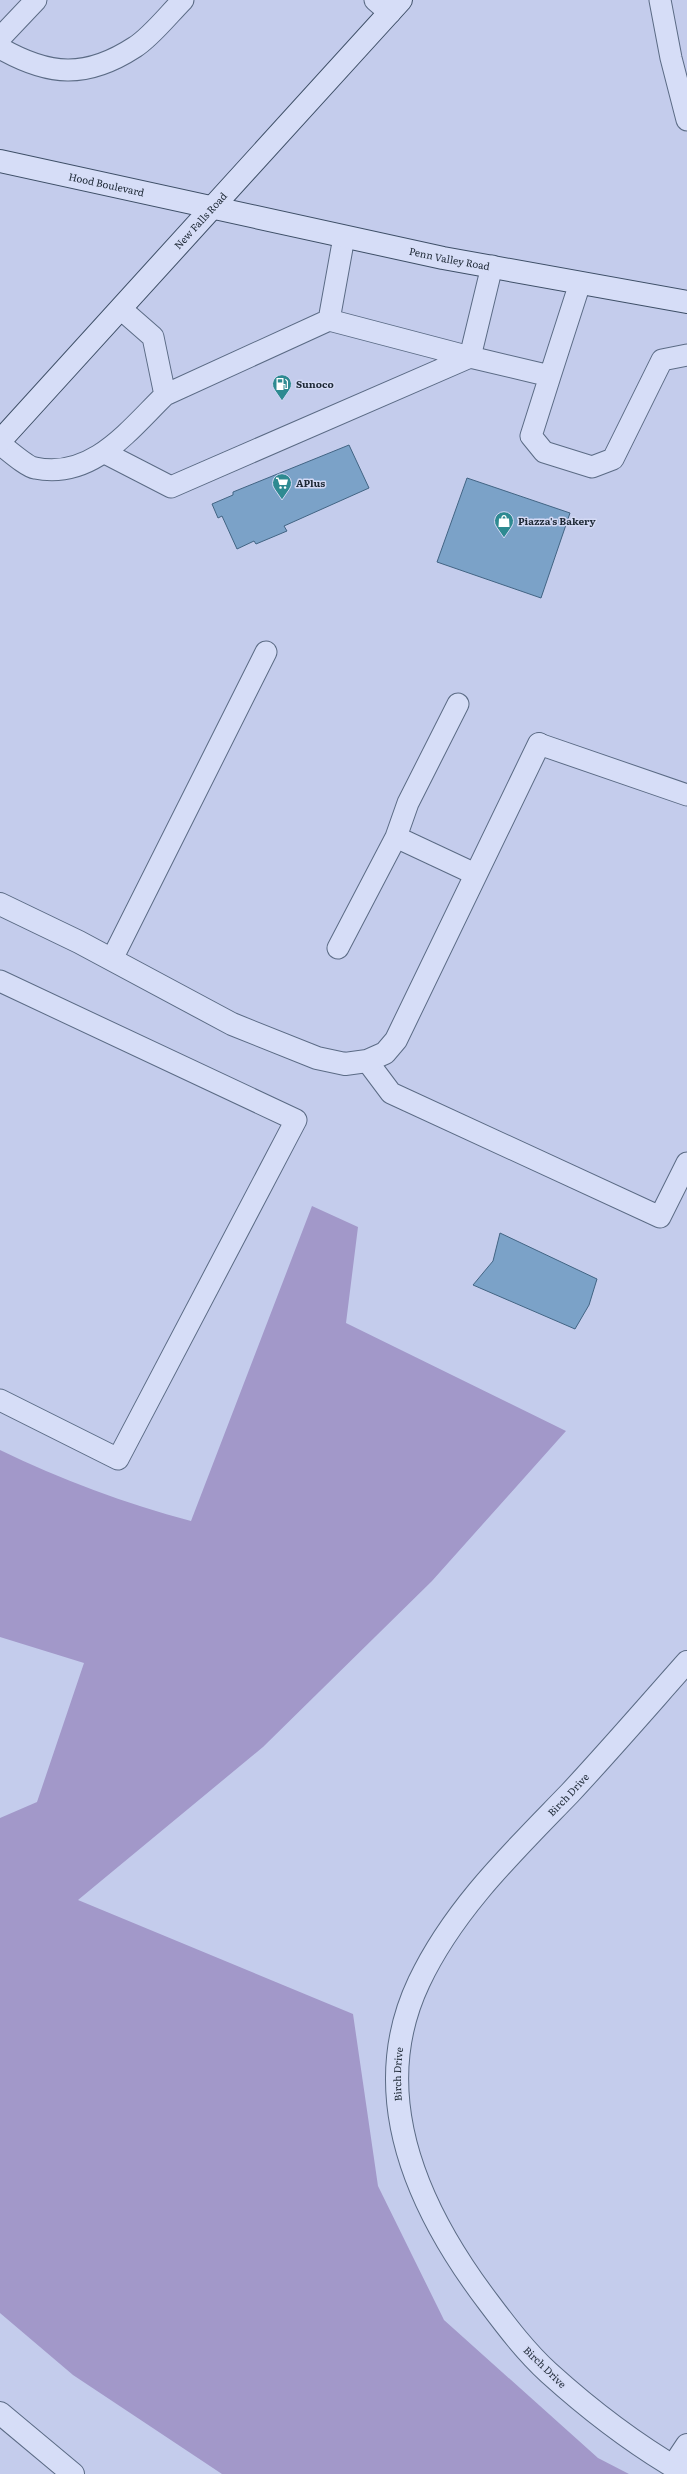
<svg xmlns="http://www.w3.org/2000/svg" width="687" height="2474" font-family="Literata,serif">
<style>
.green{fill:#a298c9}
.building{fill:#7ba2c8;stroke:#426483}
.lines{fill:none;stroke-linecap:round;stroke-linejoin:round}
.lane-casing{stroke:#5b6b85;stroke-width:23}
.street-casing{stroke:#5b6b85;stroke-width:24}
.secondary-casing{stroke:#3e4f67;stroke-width:24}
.lane{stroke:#d6ddf7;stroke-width:21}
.street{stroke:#d6ddf7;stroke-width:22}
.secondary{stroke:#d6ddf7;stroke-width:22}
.labels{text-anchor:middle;stroke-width:3;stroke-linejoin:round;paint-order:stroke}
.street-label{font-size:10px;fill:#1e2936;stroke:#d3d9f4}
.poi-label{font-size:10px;font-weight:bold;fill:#1e2936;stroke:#d3d9f4;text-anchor:start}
</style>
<rect width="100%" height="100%" fill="#c4ccec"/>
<path class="green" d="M 312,1206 L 358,1227 L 346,1323 L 566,1431 L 432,1581 L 263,1747 L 78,1900 L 353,2014 L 378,2186 L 444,2320 L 598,2458 L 629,2474 L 222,2474 L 73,2375 L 0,2313 L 0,1818 L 37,1802 L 84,1663 L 0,1637 L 0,1450 C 60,1479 126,1504 191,1521 Z"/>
<path class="building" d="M 349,445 L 369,488 L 284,526 L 287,531 L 256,544 L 254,541 L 237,549 L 222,516 L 218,518 L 212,504 L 233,495 L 233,492 Z
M 467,478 L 570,513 L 541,598 L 437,562 Z
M 500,1233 L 597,1279 L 589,1305 L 575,1329 L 473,1285 L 493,1261 Z"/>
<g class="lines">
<defs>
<path id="lane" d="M 375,0 L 390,13
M 660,0 L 671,58 L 687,120
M 0,38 L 36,0
M 0,48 C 49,76 86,79 135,47 C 151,37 169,14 183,0
M 329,320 L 470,357 L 492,266
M 550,376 L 531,436 L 544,452 L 592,467 L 613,459 L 662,360 L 687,355
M 165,395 L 329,320 L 344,237
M 0,444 C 8,450 27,467 35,468 C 92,480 129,430 165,395 L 153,337 L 121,309
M 105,453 L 171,487 L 470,357 L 550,376 L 580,283
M 458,704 L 408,803 L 396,837 L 475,874
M 539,744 L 687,795
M 338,948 L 396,837
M 112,959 L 266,652
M 0,981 L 296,1120 L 118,1459 L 0,1400
M 367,1061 L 391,1093 L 660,1217 L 687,1163"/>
<g id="street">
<path d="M 0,904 L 79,942 L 232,1024 L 317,1058 L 345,1064 L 367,1061 L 385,1053 L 396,1040 L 539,744"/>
<path d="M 0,2413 L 73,2474"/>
<path d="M 673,2466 L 687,2445"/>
<path id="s1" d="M 686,2474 C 637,2446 591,2411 549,2373 C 526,2352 507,2327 489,2303 C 419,2211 365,2096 419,1982 C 454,1908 514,1851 570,1793 C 610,1750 648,1706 687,1662"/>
</g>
<g id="secondary">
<path id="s2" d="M 0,161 L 443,258 L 687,302"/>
<path id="s3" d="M 0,441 L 401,0"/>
</g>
</defs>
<use href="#lane" class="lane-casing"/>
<use href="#street" class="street-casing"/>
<use href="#secondary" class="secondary-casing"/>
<use href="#lane" class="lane"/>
<use href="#street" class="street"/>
<use href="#secondary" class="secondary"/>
</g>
<defs>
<symbol id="fuel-pin" viewBox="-11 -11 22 30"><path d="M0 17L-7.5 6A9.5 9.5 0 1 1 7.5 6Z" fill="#2e8a91" stroke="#d3d9f4"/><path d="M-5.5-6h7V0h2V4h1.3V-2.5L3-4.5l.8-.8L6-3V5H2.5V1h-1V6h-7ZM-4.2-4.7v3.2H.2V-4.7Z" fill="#fff"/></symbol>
<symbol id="supermarket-pin" viewBox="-11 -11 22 30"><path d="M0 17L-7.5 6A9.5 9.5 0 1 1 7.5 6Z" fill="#2e8a91" stroke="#d3d9f4"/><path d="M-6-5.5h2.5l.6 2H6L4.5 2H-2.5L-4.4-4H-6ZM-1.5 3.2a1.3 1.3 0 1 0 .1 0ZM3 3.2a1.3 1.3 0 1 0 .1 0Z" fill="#fff"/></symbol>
<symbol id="shop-pin" viewBox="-11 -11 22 30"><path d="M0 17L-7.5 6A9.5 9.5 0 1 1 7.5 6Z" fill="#2e8a91" stroke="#d3d9f4"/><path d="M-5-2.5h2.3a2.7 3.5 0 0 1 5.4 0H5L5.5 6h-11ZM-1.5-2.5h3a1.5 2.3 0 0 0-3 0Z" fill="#fff"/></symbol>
</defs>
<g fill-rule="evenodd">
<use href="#fuel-pin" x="271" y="373" width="22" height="30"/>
<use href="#supermarket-pin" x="271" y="472" width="22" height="30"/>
<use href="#shop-pin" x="493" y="510" width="22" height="30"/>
</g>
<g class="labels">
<g class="street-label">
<text dy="4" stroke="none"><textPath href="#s2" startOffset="109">Hood Boulevard</textPath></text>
<text dy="4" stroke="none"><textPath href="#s3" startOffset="298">New Falls Road</textPath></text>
<text dy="4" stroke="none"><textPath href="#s2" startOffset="460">Penn Valley Road</textPath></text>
<text dy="4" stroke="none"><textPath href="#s1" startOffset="850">Birch Drive</textPath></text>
<text dy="4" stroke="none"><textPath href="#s1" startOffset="514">Birch Drive</textPath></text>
<text transform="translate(545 2367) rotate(44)" y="4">Birch Drive</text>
</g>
<g class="poi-label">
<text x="296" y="388">Sunoco</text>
<text x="296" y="487">APlus</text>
<text x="518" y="525">Piazza's Bakery</text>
</g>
</g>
</svg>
